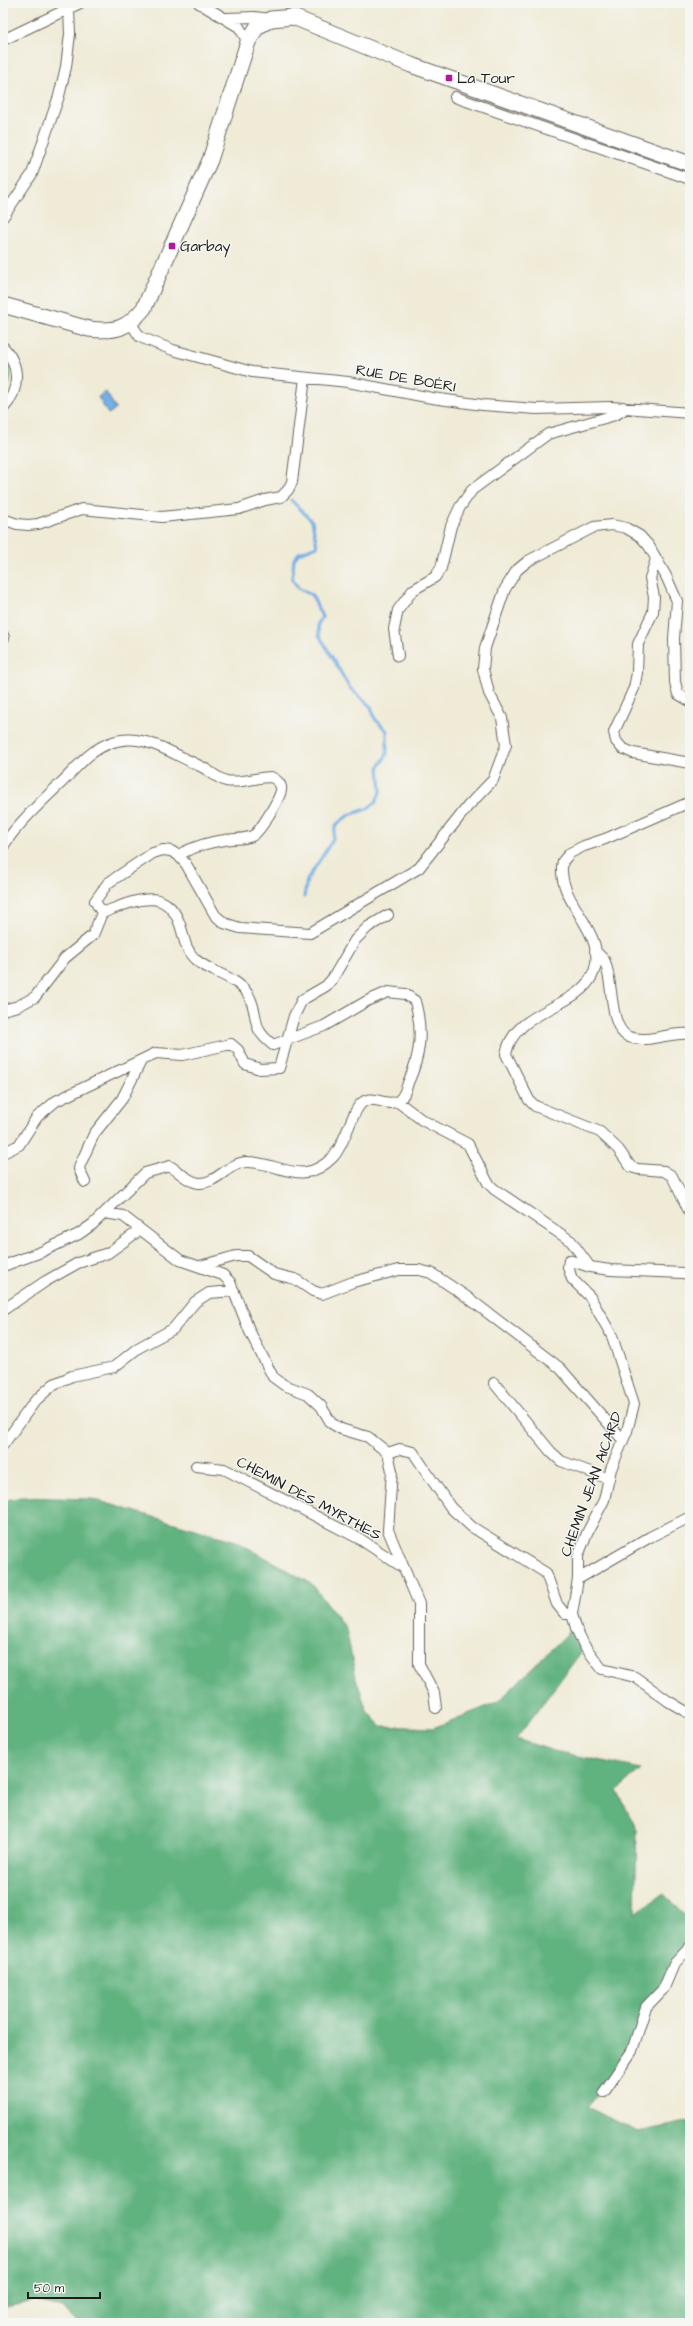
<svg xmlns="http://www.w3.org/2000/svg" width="693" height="2326" font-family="'Architects Daughter',sans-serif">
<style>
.green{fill:#76cf96;stroke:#497659}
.forest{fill:#60b27f;stroke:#3e674e}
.water{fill:#75afe5;stroke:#486680}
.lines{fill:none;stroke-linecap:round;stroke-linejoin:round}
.stream{stroke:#75afe5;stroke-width:3}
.minor-casing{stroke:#66645d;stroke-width:12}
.secondary-casing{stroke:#66645d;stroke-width:17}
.minor{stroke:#fff;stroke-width:10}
.secondary{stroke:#fff;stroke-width:15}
.poi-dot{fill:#b5179e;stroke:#f6f6f2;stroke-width:1.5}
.labels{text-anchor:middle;stroke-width:3;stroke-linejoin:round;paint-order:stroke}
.poi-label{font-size:15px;fill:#1c1c1c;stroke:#f6f6f2;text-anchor:start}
.street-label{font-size:15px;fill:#1c1c1c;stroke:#f6f6f2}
</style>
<rect width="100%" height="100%" fill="#f6f6f2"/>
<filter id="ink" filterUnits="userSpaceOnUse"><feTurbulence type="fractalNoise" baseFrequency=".025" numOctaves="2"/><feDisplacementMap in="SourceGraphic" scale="8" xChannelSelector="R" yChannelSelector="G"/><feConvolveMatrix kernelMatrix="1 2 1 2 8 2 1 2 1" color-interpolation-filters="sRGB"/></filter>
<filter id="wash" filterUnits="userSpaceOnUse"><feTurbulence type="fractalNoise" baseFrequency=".012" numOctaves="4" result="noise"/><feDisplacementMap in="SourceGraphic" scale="16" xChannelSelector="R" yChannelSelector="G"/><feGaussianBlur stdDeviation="0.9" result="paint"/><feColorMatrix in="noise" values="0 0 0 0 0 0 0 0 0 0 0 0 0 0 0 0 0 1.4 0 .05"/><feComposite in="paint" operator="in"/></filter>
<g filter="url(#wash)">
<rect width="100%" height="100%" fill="#f0ebd7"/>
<path class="green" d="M 3,358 C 15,369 11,384 3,396 Z"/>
<path class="forest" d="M 21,1497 L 92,1499 L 236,1541 L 312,1584 L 346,1629 L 356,1678 L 367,1711 L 382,1726 L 433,1728 L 498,1702 L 570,1631 L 582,1651 L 516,1739 L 554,1751 L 641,1769 L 617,1791 L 637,1830 L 635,1913 L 664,1894 L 690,1920 L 690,1944 L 670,1965 L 629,2054 L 587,2107 L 638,2132 L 690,2121 L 690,2323 L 77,2323 L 63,2307 L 33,2301 L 3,2308 L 3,1501 Z"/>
<path class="water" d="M 106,392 L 116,409 L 108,414 L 98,397 Z"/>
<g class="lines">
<path class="stream" d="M 288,9 L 291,3
M 291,500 L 312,521 L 317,546 L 299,553 L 294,559 L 292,579 L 299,589 L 312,595 L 322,617 L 318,624 L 319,635 L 328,650 L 349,687 L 371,707 L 375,719 L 387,731 L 387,754 L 379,767 L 381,790 L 376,802 L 367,809 L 349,815 L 336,825 L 332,841 L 307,880 L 304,897"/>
</g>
</g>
<g filter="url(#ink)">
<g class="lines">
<defs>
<path id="minor" d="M 199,3 L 239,27 L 248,42
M 227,18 L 254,17 L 271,19
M 3,40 L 80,3
M 455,97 L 690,179
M 3,217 L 32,174 L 59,96 L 66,67 L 70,34 L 69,9
M 130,322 L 140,337 L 173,350 L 252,372 L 348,382 L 432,398 L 483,405 L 536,409 L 611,407 L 690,413
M 3,347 C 21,366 20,390 3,409
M 3,519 L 17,524 L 28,525 L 38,524 L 82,509 L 162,517 L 239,509 L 265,500 L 281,497 L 288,490 L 292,482 L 305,378
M 656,559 L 650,578 L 654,597 L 653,612 L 638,644 L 637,673 L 634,688 L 614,732 L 616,741 L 622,748 L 633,753 L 690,763
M 3,635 L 4,638
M 398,656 L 394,629 L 398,610 L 413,590 L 435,577 L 441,568 L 451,526 L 460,507 L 472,490 L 548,434 L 615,415 L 622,411 L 623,407
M 690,802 L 605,839 L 584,846 L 570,853 L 563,861 C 553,902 613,934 592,976 C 575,1009 514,1010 506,1054 L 529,1100 L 535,1106 L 600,1132 L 618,1149 L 631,1167 L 638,1169 L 664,1171 L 672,1176 L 690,1213
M 3,847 C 12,829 47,796 62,782 C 71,773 79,764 88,756 C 129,722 160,748 200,766 C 209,770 216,778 226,781 C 243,784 255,777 271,777 C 276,779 282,784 281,790 C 280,798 259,834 252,836 C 243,840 233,838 225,840 C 208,842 193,847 178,855
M 595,951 C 598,954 602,957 604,960 C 614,978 608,1029 629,1037 C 649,1044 670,1031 690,1034
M 3,1010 L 18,1006 L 35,997 L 65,958 L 93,935 L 102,913
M 398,1102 L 422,1120 L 468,1144 L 488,1183 L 494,1189 L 571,1241 L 590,1267 L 610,1270 L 683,1273 L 690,1275
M 3,1153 L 19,1145 L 37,1117 L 56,1101 L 156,1053 L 182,1055 L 231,1044 L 238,1050 L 245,1064 L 260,1069 L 279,1068 L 294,1016 L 302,1000 L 326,986 L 333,978 L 355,940 L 368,927 L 388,915
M 85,1182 L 79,1169 L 80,1165 L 94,1134 L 122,1099 L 141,1061
M 105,1213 L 123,1216 L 180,1260 L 223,1275 L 230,1282 L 250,1332 L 273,1377 L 284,1385 L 308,1394 L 321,1406 L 331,1423 L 341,1429 L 368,1437 L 388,1453 L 392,1471 L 388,1530 L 419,1604 L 419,1664 L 434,1693 L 436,1708
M 3,1266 L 41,1252 L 79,1234 L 93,1224 L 145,1173 L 170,1166 C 178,1171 189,1182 199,1183 C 217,1184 230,1161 248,1162 C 281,1163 303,1188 333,1157 C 346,1143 352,1109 363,1102 C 374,1094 387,1108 398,1101 C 404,1097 406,1089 408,1083 C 421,1054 423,1031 415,1001 L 405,994 L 388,992 L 367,1001 L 324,1026 L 273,1045 C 250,1027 260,1021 250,998 C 240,977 213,974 196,960 C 187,952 185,943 182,931 C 169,883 137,900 102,913 L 95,901 L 108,883 L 153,853 L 163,850 L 171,851 L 178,855 L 186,864 L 215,915 L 224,923 L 240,928 L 310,933 L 419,868 L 468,806 L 493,780 L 506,745 L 502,718 L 489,693 L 483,669 L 485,648 L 505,589 L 517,570 L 528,561 L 594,527 L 612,525 L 626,528 L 640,536 L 649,546 L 666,576 L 677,601 L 674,638 L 675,682 L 678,694 L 690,701
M 200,1266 L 236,1256 L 248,1256 L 274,1274 L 295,1279 L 313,1291 L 322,1294 L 353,1282 L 399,1270 L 419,1270 L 431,1273 L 467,1297 L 560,1368 L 623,1440
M 3,1310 L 46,1281 L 78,1263 L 108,1253 L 140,1230
M 494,1383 L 551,1452 L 561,1461 L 609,1479
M 3,1445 L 35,1401 L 54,1384 L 72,1376 L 114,1367 L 138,1348 L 173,1329 L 195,1302 L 209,1293 L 234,1291
M 388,1453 L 400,1449 L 413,1452 L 451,1508 L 472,1527 L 546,1573 L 557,1604 L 565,1614 L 572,1614 L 576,1628 L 584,1645 L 602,1669 L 635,1677 L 668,1701 L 690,1714
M 196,1466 L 224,1469 L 360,1539 L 404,1568
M 578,1579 L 650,1537 L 690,1517
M 572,1614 L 578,1579 L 578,1556 L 587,1533 L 604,1500 L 611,1469 L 627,1431 L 634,1404 L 612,1336 L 590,1297 L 572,1279 L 568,1267 L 569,1260 L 590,1267
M 604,2092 L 632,2051 L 646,2007 L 664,1988 L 674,1964 L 690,1947"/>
<path id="secondary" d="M 3,305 L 89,329 C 116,332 127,329 144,308 L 210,160 L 248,42 L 257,27 L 271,19 L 293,17 L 411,65 L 690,164"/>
</defs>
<use href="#minor" class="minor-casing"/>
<use href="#secondary" class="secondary-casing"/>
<use href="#minor" class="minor"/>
<use href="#secondary" class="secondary"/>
</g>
</g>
<g class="poi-dot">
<rect x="445" y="74" width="8" height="8" rx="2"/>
<rect x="168" y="242" width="8" height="8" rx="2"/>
</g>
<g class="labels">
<g class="poi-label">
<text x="457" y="83">La Tour</text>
<text x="180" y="251">Garbay</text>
</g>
<g class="street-label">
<text transform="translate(406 378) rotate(10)" y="5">RUE DE BOÉRI</text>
<text transform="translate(591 1484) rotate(-70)" y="5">CHEMIN JEAN AICARD</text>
<text transform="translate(309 1498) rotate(28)" y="5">CHEMIN DES MYRTHES</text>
</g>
</g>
<rect width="693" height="2326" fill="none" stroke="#f6f6f2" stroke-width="16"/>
<path d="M28 2292v6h72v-6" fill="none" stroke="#1c1c1c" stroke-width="2"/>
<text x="34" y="2292" font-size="12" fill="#1c1c1c" stroke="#f6f6f2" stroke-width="3" paint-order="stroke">50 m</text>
</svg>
